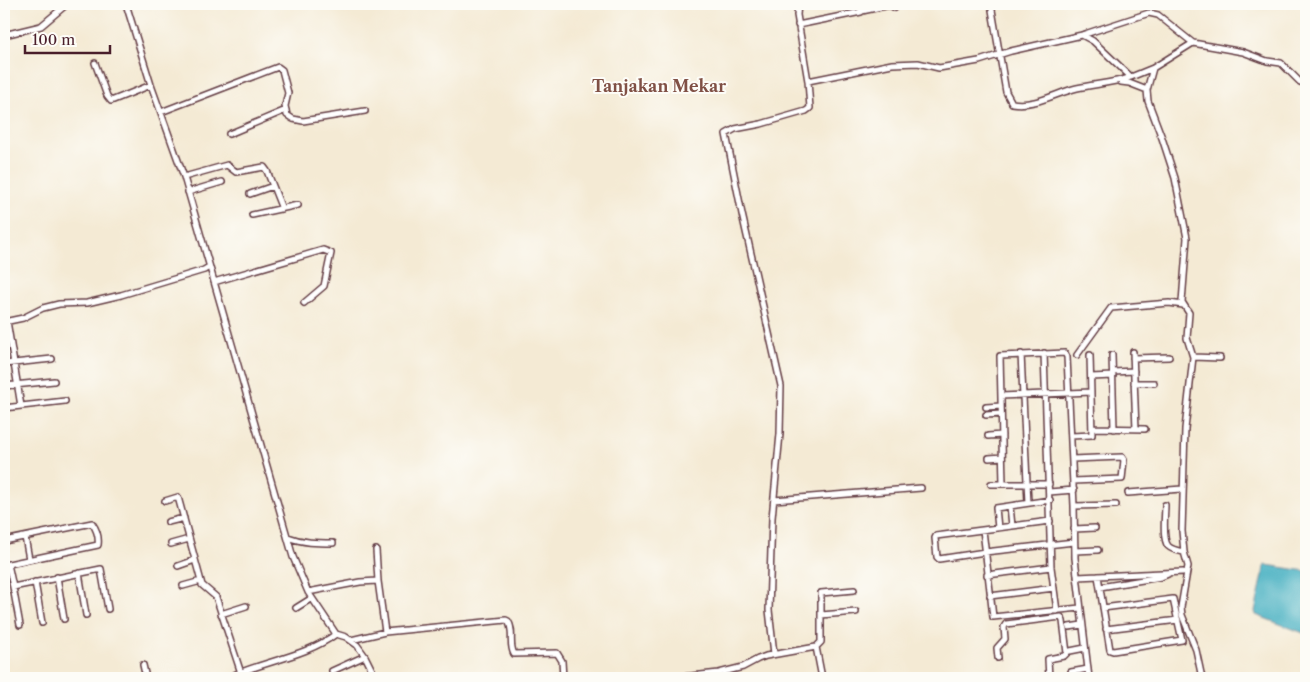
<svg xmlns="http://www.w3.org/2000/svg" width="1310" height="682" font-family="'Libre Caslon Text',serif">
<style>
.water{fill:#41adc0;stroke:#466676}
.lines{fill:none;stroke-linecap:round;stroke-linejoin:round}
.street-casing{stroke:#643d44;stroke-width:8}
.street{stroke:#fff;stroke-width:5}
.labels{text-anchor:middle;stroke-width:4;stroke-linejoin:round;paint-order:stroke}
.quarter-label{font-size:16px;font-weight:bold;fill:#805045;stroke:#fdfcf7}
</style>
<rect width="100%" height="100%" fill="#fdfcf7"/>
<filter id="ink" filterUnits="userSpaceOnUse"><feTurbulence type="fractalNoise" baseFrequency=".02" numOctaves="2"/><feDisplacementMap in="SourceGraphic" scale="10" xChannelSelector="R" yChannelSelector="G"/><feConvolveMatrix kernelMatrix="1 2 1 2 8 2 1 2 1" color-interpolation-filters="sRGB"/></filter>
<filter id="wash" filterUnits="userSpaceOnUse"><feTurbulence type="fractalNoise" baseFrequency=".0096" numOctaves="4" result="noise"/><feDisplacementMap in="SourceGraphic" scale="20" xChannelSelector="R" yChannelSelector="G"/><feGaussianBlur stdDeviation="1.12" result="paint"/><feColorMatrix in="noise" values="0 0 0 0 0 0 0 0 0 0 0 0 0 0 0 0 0 1.4 0 .05"/><feComposite in="paint" operator="in"/></filter>
<g filter="url(#wash)">
<rect width="100%" height="100%" fill="#f4ead4"/>
<path class="water" d="M 1267,565 L 1306,571 L 1306,634 L 1256,615 L 1255,611 L 1265,566 Z"/>
</g>
<g filter="url(#ink)">
<g class="lines">
<defs>
<path id="street" d="M 126,4 L 151,85 L 184,177 L 293,557 L 308,592 L 336,634 L 346,637 L 357,645 L 365,656 L 376,678
M 991,4 L 1006,92 L 1012,103 C 1035,107 1056,93 1077,88 C 1096,84 1114,83 1131,77
M 862,11 L 890,5 L 895,8
M 798,25 L 861,12 L 861,4
M 4,35 L 41,26 L 67,4
M 1082,35 L 1093,41 L 1131,77 L 1153,68 L 1147,90 L 1148,101 L 1162,138 L 1175,178 L 1187,238 L 1182,302 L 1189,313 L 1187,338 L 1193,357 L 1185,429 L 1182,531 L 1184,552 L 1188,566 L 1181,607 L 1182,615 L 1196,650 L 1202,678
M 95,63 L 107,96 L 111,101 L 151,85
M 1153,68 L 1193,43
M 808,81 L 892,64 L 918,63 L 939,68 L 979,61 L 1011,51 L 1082,35 L 1149,13 L 1158,15 L 1193,43 L 1243,52 L 1267,61 L 1281,63 L 1300,82 L 1306,84
M 1121,82 L 1129,83 L 1147,90
M 161,112 L 278,67 L 282,70 L 288,93 L 285,106 L 287,115 L 293,119 L 303,121 L 365,111
M 229,134 L 286,110
M 184,177 L 227,165 L 236,172 L 264,167 L 267,171 L 282,209
M 188,192 L 222,182
M 250,194 L 273,186
M 252,215 L 298,205
M 214,282 L 323,250 L 331,253 L 324,286 L 304,303
M 7,321 L 21,406
M 4,322 L 23,318 L 43,308 L 59,304 L 87,303 L 121,295 L 204,270 L 209,267
M 1133,352 L 1136,429
M 1044,353 L 1051,567 L 1057,611
M 1021,354 L 1028,503
M 1077,355 L 1111,308 L 1169,303 L 1183,305
M 1112,355 L 1114,429
M 1193,357 L 1220,358
M 1133,358 L 1169,357
M 4,364 L 52,359
M 1113,372 L 1134,371
M 1091,377 L 1113,376
M 1134,383 L 1154,383
M 4,386 L 54,381
M 1001,396 L 1091,392
M 986,407 L 1001,406
M 4,408 L 65,401
M 986,415 L 1001,414
M 1092,428 L 1145,429
M 988,436 L 1002,435
M 1071,436 L 1092,435 L 1090,355
M 989,458 L 1002,457
M 1072,459 L 1122,457 L 1124,460 L 1122,479 L 1073,481
M 991,484 L 1049,484
M 1003,484 L 1000,356 L 1065,353 L 1067,357 L 1074,506 L 1075,558 L 1089,678
M 1049,492 L 1074,490
M 1128,493 L 1182,489
M 774,500 L 921,488
M 165,501 L 178,497 L 202,585 L 216,597 L 241,673
M 1165,505 C 1165,514 1162,539 1168,546 C 1172,550 1179,551 1184,552
M 1010,506 L 1012,526
M 1074,506 L 1116,505
M 1050,521 L 936,536 L 935,538 L 937,557 L 939,559 L 985,552 L 1074,542
M 168,522 L 184,518
M 998,528 L 996,508 L 1050,500
M 1074,529 L 1095,528
M 983,530 L 993,617 L 1080,608
M 25,537 L 29,559
M 288,537 C 303,543 317,543 333,543
M 4,541 L 92,523 C 97,530 99,538 98,545 L 4,565
M 171,544 L 189,539
M 376,550 L 378,581 L 385,632
M 1075,551 L 1098,550
M 8,564 L 13,587 L 101,569 L 108,609
M 178,566 L 195,560
M 79,573 L 86,615
M 987,575 L 1051,567
M 1098,576 L 1110,650 L 1113,651 L 1182,640 L 1173,599 L 1103,608
M 57,577 L 64,619
M 1077,577 L 1183,572
M 35,582 L 42,623
M 183,586 L 201,581
M 13,587 L 20,625
M 1100,587 L 1161,577 L 1168,574
M 308,592 L 360,582 L 378,581
M 990,596 L 1054,588
M 296,608 L 312,598
M 221,614 L 246,606
M 821,615 L 856,612
M 1069,627 L 1082,625
M 1106,629 L 1178,620
M 351,640 L 385,632 L 506,620 L 508,621 C 515,631 508,643 514,654 L 557,653 L 562,661 L 563,678
M 816,647 L 821,642 L 821,593 L 854,590
M 1070,651 L 1085,648
M 774,654 L 769,610 L 772,518 L 780,434 L 781,386 L 742,214 L 726,134 L 735,129 L 761,124 L 806,111 L 810,108 L 808,81 L 797,15 L 798,4
M 998,658 L 997,648 L 1005,639 L 1004,627 L 1006,624 L 1061,617 L 1063,621 L 1067,653 L 1064,656 L 1048,659 L 1049,678
M 143,665 L 146,678
M 332,671 L 365,656
M 1071,672 L 1088,669
M 227,678 C 263,661 305,657 336,634
M 673,678 L 719,673 L 743,667 L 758,659 L 766,656 L 816,647 L 822,678"/>
</defs>
<use href="#street" class="street-casing"/>
<use href="#street" class="street"/>
</g>
</g>
<g class="labels">
<g class="quarter-label">
<text x="659" y="92">Tanjakan Mekar</text>
</g>
</g>
<rect width="1310" height="682" fill="none" stroke="#fdfcf7" stroke-width="20"/>
<path d="M25 45v8h85v-8" fill="none" stroke="#4a1f2b" stroke-width="2.5"/>
<text x="32" y="45" font-size="15" fill="#4a1f2b" stroke="#fdfcf7" stroke-width="4" paint-order="stroke">100 m</text>
</svg>
